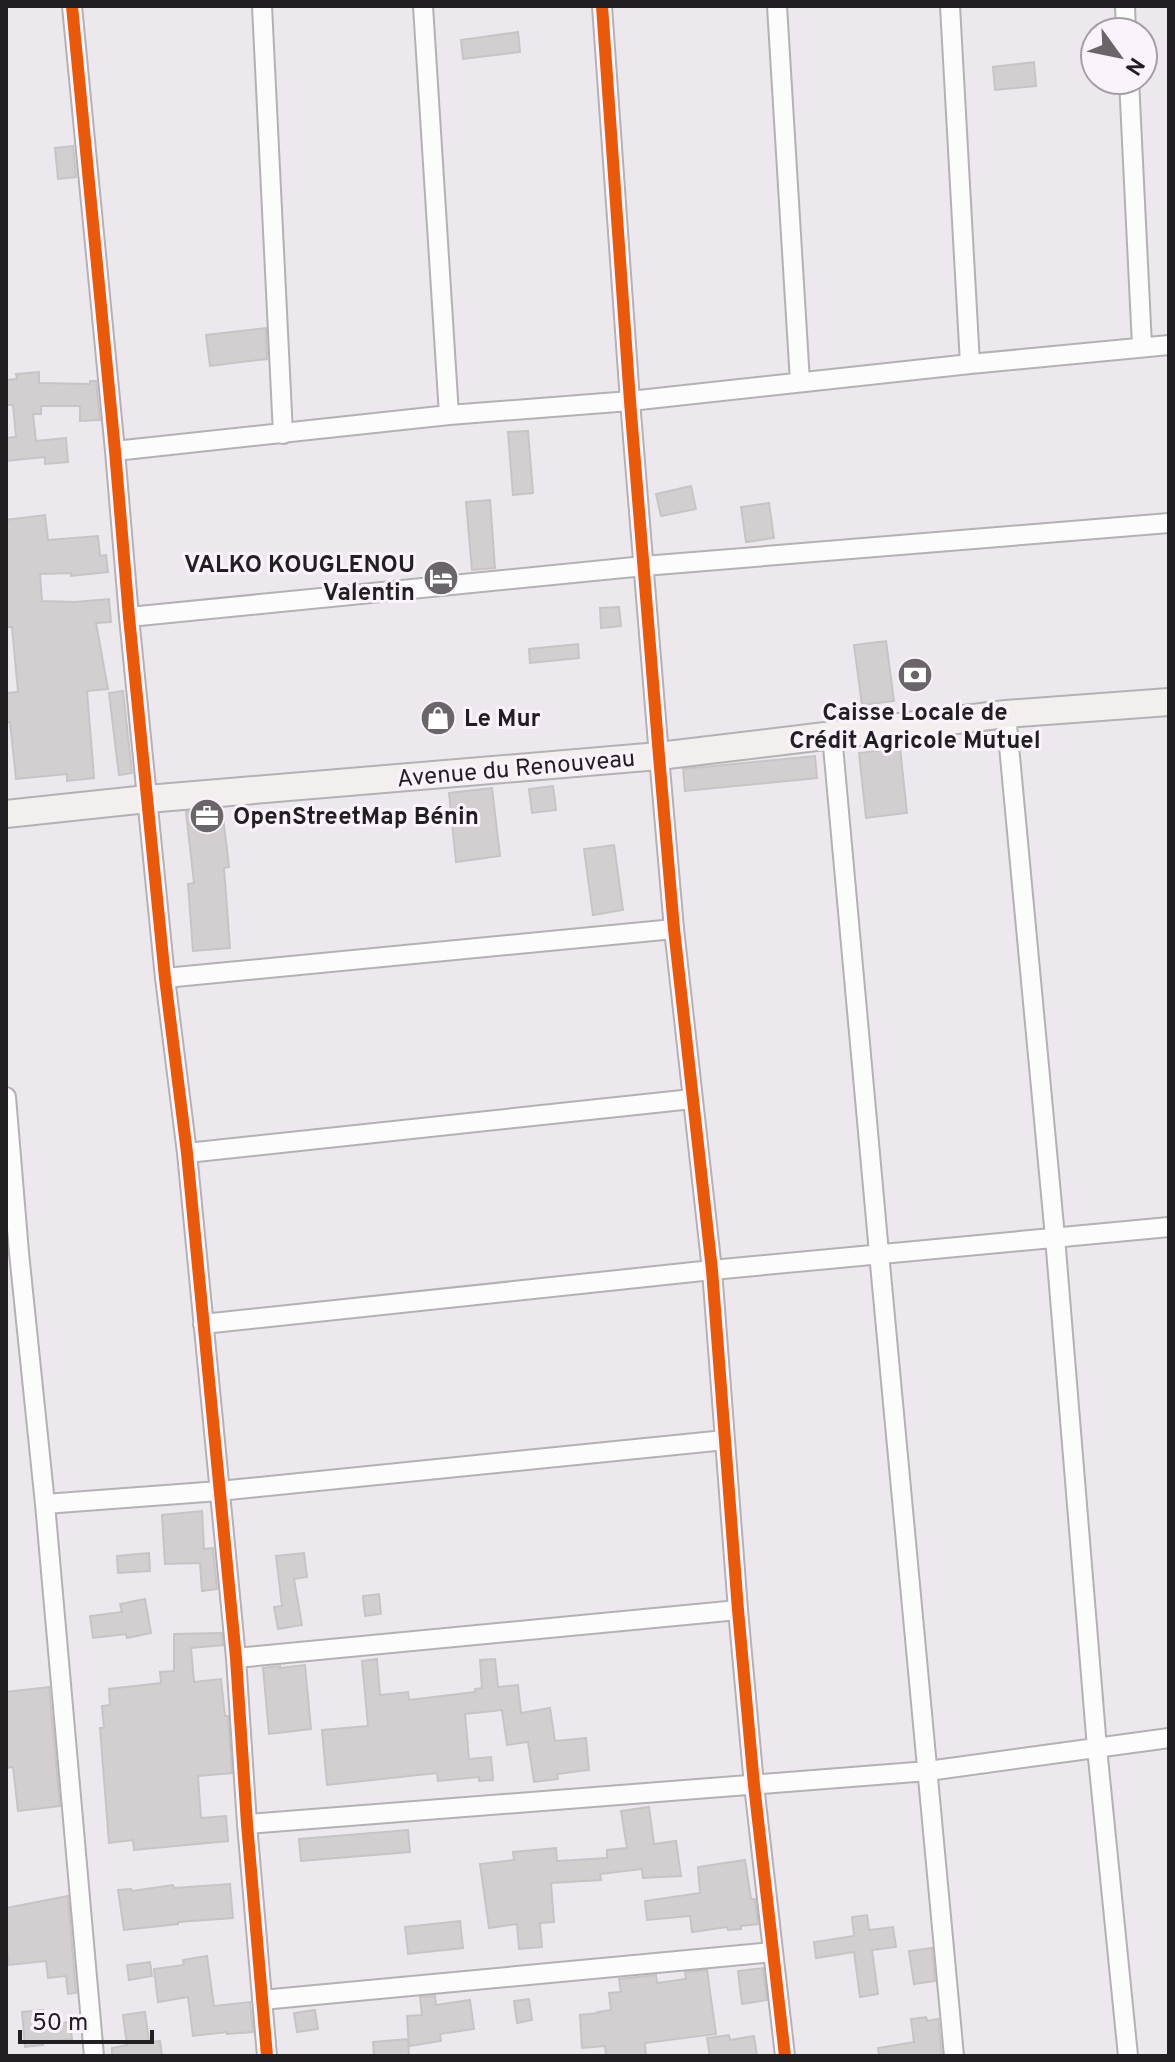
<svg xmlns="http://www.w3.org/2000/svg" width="1175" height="2062" font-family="Overpass,sans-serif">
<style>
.building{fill:#d3cfd0;stroke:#c8c4c5;stroke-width:2}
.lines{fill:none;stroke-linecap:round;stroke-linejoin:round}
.minor-casing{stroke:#b4b1b4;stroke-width:22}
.secondary-casing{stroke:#b4b1b4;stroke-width:30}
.minor{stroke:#fcfcfc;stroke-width:18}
.secondary{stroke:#f4efef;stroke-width:26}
.cycleway-casing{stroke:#fbf3fc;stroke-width:17}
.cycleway{stroke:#e8590c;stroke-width:12}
.labels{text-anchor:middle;stroke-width:6;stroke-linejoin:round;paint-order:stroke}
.poi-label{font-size:24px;font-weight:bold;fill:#221f22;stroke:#fbf3fc;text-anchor:start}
.street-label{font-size:24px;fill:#221f22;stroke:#fbf3fc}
</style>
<rect width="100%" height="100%" fill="#ece8ed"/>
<path class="building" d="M 518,32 L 520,52 L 463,59 L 461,40 Z
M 1034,62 L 1036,86 L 995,90 L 993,67 Z
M 73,146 L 76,177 L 58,179 L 55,148 Z
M 266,328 L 267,359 L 210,366 L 206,335 Z
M 39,372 L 39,383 L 90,384 L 90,381 L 96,381 L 100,420 L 80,421 L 80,406 L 41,406 L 41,414 L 33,414 L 36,441 L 66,438 L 68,462 L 45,464 L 45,457 L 6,461 L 6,438 L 16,437 L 13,405 L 6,405 L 6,380 L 17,379 L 16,374 Z
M 528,431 L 533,493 L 513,495 L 508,432 Z
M 691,486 L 696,509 L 661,516 L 656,494 Z
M 490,500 L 495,568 L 472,570 L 466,502 Z
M 769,503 L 774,538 L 746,542 L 741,507 Z
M 45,515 L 48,540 L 98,536 L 100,556 L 106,555 L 108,572 L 71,576 L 71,573 L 40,574 L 42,601 L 75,602 L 109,599 L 111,622 L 96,623 L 108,689 L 87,691 L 94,778 L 67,781 L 67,774 L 16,779 L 10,722 L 6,723 L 6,693 L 18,692 L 12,627 L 6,627 L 6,520 Z
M 619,607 L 621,626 L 601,628 L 600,608 Z
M 886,641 L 894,701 L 862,705 L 854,645 Z
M 578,644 L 579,658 L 530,663 L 529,649 Z
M 123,691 L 132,773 L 119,775 L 109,693 Z
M 900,748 L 907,813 L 866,818 L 859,753 Z
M 815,756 L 817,778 L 685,791 L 683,769 Z
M 553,786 L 556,810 L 532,813 L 529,789 Z
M 492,788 L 500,856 L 456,862 L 449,793 Z
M 222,809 L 229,867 L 224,868 L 230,948 L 193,951 L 188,884 L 194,883 L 186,812 Z
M 614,845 L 623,910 L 593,915 L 584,849 Z
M 202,1511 L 204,1549 L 213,1548 L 217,1589 L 202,1591 L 200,1563 L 165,1564 L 162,1515 Z
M 149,1553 L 150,1571 L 118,1573 L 117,1556 Z
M 304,1553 L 307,1577 L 294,1579 L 302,1625 L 278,1629 L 274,1607 L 282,1606 L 276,1556 Z
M 379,1594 L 381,1614 L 365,1616 L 363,1596 Z
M 145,1599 L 151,1633 L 127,1638 L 126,1634 L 93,1638 L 90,1616 L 122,1612 L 120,1604 Z
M 222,1633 L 223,1645 L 191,1648 L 194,1682 L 221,1679 L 225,1716 L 228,1716 L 232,1773 L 198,1776 L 201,1818 L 226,1816 L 228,1841 L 134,1850 L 133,1840 L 109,1843 L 100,1728 L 104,1728 L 102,1706 L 110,1705 L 109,1689 L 161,1683 L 160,1672 L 174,1671 L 174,1634 Z
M 377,1659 L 380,1695 L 408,1692 L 409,1700 L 475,1692 L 475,1689 L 482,1688 L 480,1660 L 495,1659 L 498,1687 L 518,1685 L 521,1713 L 550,1708 L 555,1741 L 586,1738 L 589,1770 L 557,1774 L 558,1779 L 534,1782 L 528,1742 L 507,1745 L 502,1710 L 465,1714 L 469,1759 L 491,1757 L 493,1780 L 479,1781 L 479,1777 L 438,1781 L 437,1773 L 327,1785 L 322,1730 L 368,1726 L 362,1661 Z
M 305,1665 L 311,1729 L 269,1734 L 263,1668 L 280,1666 L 280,1668 Z
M 49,1687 L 60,1806 L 18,1811 L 13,1767 L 6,1768 L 6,1692 Z
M 649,1807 L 654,1844 L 676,1841 L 681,1876 L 643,1878 L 642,1869 L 600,1874 L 601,1880 L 551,1883 L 554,1922 L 540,1923 L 542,1947 L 519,1949 L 517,1924 L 489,1928 L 480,1864 L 514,1860 L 513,1852 L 556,1848 L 557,1861 L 607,1858 L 607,1850 L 627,1848 L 621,1811 Z
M 408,1830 L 410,1852 L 301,1861 L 299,1839 Z
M 745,1860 L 751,1899 L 755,1899 L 758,1924 L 741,1926 L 741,1929 L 728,1930 L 727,1927 L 692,1932 L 690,1916 L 647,1920 L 645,1901 L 700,1893 L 698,1867 Z
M 230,1884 L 233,1918 L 178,1922 L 178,1924 L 124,1930 L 118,1890 L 131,1889 L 132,1891 L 173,1885 L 174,1888 Z
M 68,1896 L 76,1993 L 68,1994 L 66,1976 L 48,1978 L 46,1961 L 9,1965 L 6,1944 L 6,1908 Z
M 867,1915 L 869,1930 L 893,1927 L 896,1947 L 872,1950 L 878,1994 L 860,1997 L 854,1952 L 816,1958 L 814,1942 L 854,1936 L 852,1917 Z
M 460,1921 L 463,1948 L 408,1954 L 405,1927 Z
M 932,1948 L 935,1981 L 914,1984 L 909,1951 Z
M 207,1956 L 214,2006 L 250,2002 L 253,2032 L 227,2034 L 227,2032 L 193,2036 L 188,1997 L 158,2002 L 154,1969 L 184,1965 L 183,1960 Z
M 150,1962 L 152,1976 L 129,1980 L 127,1965 Z
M 763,1968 L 767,2000 L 742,2004 L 738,1971 Z
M 707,1970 L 716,2034 L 645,2043 L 646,2056 L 606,2056 L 605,2046 L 582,2048 L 580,2015 L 599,2013 L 598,2012 L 611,2010 L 609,1993 L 621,1992 L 619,1979 L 656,1975 L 657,1983 L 686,1979 L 685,1972 Z
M 435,1996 L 436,2005 L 470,2000 L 474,2029 L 440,2034 L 441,2041 L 409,2046 L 407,2016 L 422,2015 L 420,1997 Z
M 529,1999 L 532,2020 L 517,2023 L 514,2001 Z
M 43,2010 L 45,2025 L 70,2022 L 72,2039 L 43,2042 L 43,2045 L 25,2047 L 22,2012 Z
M 315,2010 L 318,2029 L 297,2032 L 294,2013 Z
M 145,2012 L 149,2042 L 160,2041 L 162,2056 L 112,2056 L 112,2048 L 127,2045 L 123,2015 Z
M 926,2017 L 927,2021 L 938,2019 L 942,2056 L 879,2056 L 878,2048 L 914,2042 L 911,2019 Z
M 729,2035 L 730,2040 L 754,2036 L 757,2056 L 710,2056 L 707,2038 Z
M 408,2039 L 409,2056 L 374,2056 L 373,2042 Z"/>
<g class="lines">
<defs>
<path id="minor" d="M 72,6 L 115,451 L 129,617 L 165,978 L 187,1153 L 236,1658 L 247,1824 L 267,2056
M 262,6 L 283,434
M 423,6 L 449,415
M 602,6 L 630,401 L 659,756 L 674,929 L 712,1270 L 738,1610 L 754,1785 L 785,2056
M 777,6 L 800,382
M 950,6 L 970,364
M 1125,6 L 1126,32
M 1129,80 L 1142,346
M 115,451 L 449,415 L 630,401 L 970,364 L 1169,345
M 129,617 L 644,566 L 1169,523
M 1006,714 L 1055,1237 L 1097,1748 L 1128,2056
M 832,735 L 879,1253 L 954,2056
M 165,978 L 674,929
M 6,1097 L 19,1253 L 45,1504 L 94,2056
M 187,1153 L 692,1099
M 203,1324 L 712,1270 L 1169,1227
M 45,1504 L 219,1491 L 725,1440
M 236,1658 L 738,1610
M 247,1824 L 928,1771 L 1169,1738
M 262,2000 L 773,1952"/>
<path id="secondary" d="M 6,814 L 147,799 L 659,756 L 1006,714 L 1169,702"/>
</defs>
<use href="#minor" class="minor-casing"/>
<use href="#secondary" class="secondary-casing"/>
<use href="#minor" class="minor"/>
<use href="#secondary" class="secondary"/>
<defs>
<path id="cycleway" d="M 72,6 L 115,451 L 129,617 L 165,978 L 187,1153 L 236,1658 L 247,1824 L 267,2056
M 602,6 L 630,401 L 659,756 L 674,929 L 712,1270 L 738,1610 L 754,1785 L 785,2056"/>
</defs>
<use href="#cycleway" class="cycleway-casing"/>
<use href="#cycleway" class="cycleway"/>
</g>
<defs>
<symbol id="hotel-disc" viewBox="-11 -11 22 22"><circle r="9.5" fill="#696569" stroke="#fbf3fc"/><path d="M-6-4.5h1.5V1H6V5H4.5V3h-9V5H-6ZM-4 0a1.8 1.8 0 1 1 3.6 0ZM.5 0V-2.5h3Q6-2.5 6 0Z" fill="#fff"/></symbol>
<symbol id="bank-disc" viewBox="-11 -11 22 22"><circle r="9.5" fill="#696569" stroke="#fbf3fc"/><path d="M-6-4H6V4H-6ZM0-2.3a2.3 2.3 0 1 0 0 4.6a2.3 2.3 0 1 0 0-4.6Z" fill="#fff"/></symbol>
<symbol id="shop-disc" viewBox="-11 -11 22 22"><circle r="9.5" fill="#696569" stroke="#fbf3fc"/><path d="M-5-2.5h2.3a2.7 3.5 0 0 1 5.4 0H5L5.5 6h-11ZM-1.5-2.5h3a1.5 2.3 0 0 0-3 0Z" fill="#fff"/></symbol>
<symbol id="office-disc" viewBox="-11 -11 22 22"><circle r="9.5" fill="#696569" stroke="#fbf3fc"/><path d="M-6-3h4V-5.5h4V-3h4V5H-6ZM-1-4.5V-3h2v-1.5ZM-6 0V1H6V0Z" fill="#fff"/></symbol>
</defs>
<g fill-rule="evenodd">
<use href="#hotel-disc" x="421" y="558" width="40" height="40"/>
<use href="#bank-disc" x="895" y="655" width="40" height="40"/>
<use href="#shop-disc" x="418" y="698" width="40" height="40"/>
<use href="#office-disc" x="187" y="796" width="40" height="40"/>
</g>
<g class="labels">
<g class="poi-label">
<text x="415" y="572" text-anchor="end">VALKO KOUGLENOU<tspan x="415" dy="28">Valentin</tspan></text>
<text x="915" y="720" text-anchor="middle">Caisse Locale de<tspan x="915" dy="28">Crédit Agricole Mutuel</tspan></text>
<text x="464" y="726">Le Mur</text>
<text x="233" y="824">OpenStreetMap Bénin</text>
</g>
<g class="street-label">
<text transform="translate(516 768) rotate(-5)" y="8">Avenue du Renouveau</text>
</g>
</g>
<rect width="1175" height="2062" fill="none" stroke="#221f22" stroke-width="16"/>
<g transform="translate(1119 56) rotate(123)"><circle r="38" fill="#fbf3fc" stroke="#a49ea5" stroke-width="2"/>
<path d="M0-6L14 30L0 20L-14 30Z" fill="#696569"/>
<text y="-12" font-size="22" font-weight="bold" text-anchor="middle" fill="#221f22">N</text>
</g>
<path d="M20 2030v12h132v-12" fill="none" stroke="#221f22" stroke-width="4"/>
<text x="32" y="2030" font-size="24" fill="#221f22" stroke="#fbf3fc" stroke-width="6" paint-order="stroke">50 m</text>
</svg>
